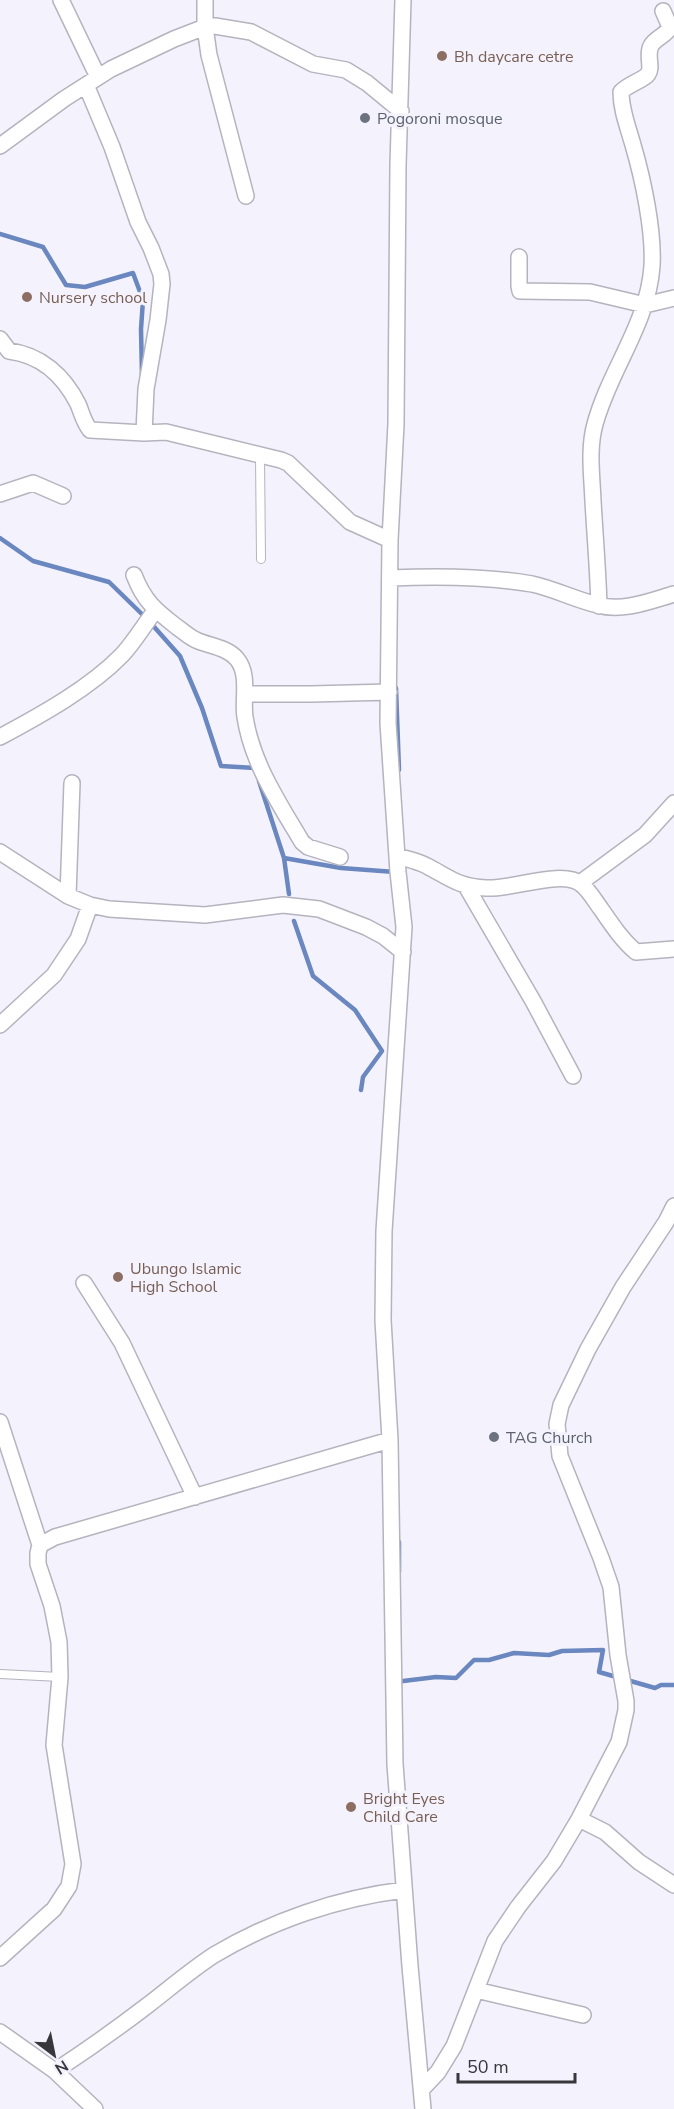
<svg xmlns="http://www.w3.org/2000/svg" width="674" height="2109" font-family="'Nunito Sans',sans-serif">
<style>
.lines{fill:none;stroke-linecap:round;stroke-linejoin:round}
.stream{stroke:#6a87bf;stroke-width:4.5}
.lane-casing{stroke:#b5b3bd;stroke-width:10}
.street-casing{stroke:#b5b3bd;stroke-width:18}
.lane{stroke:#fff;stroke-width:8}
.street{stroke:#fff;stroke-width:15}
.education-dot{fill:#8d6e63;stroke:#f4f3fd;stroke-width:2}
.worship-dot{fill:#6b7280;stroke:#f4f3fd;stroke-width:2}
.labels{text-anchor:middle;stroke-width:6;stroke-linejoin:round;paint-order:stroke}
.education-label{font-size:16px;fill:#785e54;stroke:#f4f3fd;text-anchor:start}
.worship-label{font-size:16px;fill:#5b616d;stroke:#f4f3fd;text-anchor:start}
</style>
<rect width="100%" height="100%" fill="#f4f3fd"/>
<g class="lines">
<path class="stream" d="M 0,234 L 43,247 L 66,285 L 85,287 L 133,273 L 143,300 L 141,329 L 142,375
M 0,538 L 33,561 L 109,582 L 148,620 L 180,656 L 202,708 L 221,766 L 255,768 L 256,770
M 396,688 L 399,770
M 259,781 L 284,858 L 341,868 L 395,872
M 284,858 L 289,894
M 294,921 L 313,976 L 355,1010 L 382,1051 L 363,1077 L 361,1090
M 399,1542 L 399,1572
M 395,1682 L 436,1677 L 456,1678 L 474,1660 L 489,1660 L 514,1653 L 549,1655 L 562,1651 L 603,1650 L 599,1672 L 655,1688 L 661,1685 L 674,1685"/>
<defs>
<path id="lane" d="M 260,455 L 261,559
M 0,1674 L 60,1677"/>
<path id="street" d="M 61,0 L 98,77
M 205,0 L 205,27 L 209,55 L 246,196
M 403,0 L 398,165 L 396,424 L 390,540 L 388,723 L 398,872 L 404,927 L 384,1231 L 383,1320 L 390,1440 L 395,1764 L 410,1966 L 423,2109
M 86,85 L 112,147 L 138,222 L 151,248 L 161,274 L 162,284 L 158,320 L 146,389 L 144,433 L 166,432 L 281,460 L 288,463 L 350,522 L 390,540
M 0,146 L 64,99 L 111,69 L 174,39 L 205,27 L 215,26 L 251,32 L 313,64 L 346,70 L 367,83 L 401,111
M 519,257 L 519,286 L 520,291 L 590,292 L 645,305 L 674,298
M 0,339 L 9,351 C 41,355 64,376 78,404 C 82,413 83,421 90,430 L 144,433
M 0,494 L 33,483 L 63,496
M 134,575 C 144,601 155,610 177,627 C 183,631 189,637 196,640 C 209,646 227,647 237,659 C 250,675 242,699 245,717 C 252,763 279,803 302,842 L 308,847 L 340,857
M 390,578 C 437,576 486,576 532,584 C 555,589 576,600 598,605 C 623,612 650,601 674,594
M 599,606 C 598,571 595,536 593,501 C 592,476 588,449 595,424 C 610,369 648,324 652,266 C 654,231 643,179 633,145 C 628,127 621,110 621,92 C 628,84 644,80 648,74 C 653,67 646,55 651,46 C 655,38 666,36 670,27 L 663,11
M 245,694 L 312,694 L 389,692
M 0,737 C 41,715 90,688 122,655 C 135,641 144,625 155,611
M 0,852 L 68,896 L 90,905 L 109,909 L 205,915 L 283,905 L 319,909 L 366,927 L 383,936 L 403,952
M 397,856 C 407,859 418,861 427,866 C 450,878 459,887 486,888 C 511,890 562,869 581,884 C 589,890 595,901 601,909 C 612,925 622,940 636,952 L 674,949
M 580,883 L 645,835 L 674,803
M 466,886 L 533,1001 L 573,1076
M 68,896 L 72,783
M 0,1025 L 54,975 L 78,939 L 90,905
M 84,1283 L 122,1343 L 195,1497
M 0,1422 L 40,1545
M 579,1819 L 605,1832 L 639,1862 L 674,1885
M 0,1958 L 54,1909 L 69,1886 L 73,1864 L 54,1745 L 60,1677 L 59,1642 L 52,1606 L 38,1564 L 38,1553 L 40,1545 L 55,1537 L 390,1440
M 476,1990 L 583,2015
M 0,2032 L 55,2071 L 95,2109
M 55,2071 C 87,2050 118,2028 148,2005 C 170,1988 191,1970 214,1955 C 271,1921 338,1898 404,1890
M 422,2089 L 438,2072 L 454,2046 L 495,1941 L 518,1907 L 554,1861 L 579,1819 L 619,1742 L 626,1710 L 626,1701 L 618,1655 L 611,1587 L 601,1558 L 560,1456 L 557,1424 L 561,1405 L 588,1349 L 623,1287 L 666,1222 L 674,1206"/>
</defs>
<use href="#lane" class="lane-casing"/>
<use href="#street" class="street-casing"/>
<use href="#lane" class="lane"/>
<use href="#street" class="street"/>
</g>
<g class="education-dot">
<circle cx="442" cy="56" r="6"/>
<circle cx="27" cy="297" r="6"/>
<circle cx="118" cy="1277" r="6"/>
<circle cx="351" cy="1807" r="6"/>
</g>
<g class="worship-dot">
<circle cx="365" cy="118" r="6"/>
<circle cx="494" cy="1437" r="6"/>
</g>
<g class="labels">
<g class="education-label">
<text x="454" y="62">Bh daycare cetre</text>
<text x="39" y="303">Nursery school</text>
<text x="130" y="1274">Ubungo Islamic<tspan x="130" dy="18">High School</tspan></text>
<text x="363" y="1804">Bright Eyes<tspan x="363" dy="18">Child Care</tspan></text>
</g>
<g class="worship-label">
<text x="377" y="124">Pogoroni mosque</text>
<text x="506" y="1443">TAG Church</text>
</g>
</g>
<g transform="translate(54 2055) rotate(148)" stroke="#f4f3fd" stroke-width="4.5" paint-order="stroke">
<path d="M0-4.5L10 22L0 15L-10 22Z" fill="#38373b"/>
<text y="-9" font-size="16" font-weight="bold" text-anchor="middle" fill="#38373b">N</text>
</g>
<path d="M458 2073v9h117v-9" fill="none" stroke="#38373b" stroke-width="3"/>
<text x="467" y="2073" font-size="18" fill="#38373b" stroke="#f4f3fd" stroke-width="4.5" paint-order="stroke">50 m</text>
</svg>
